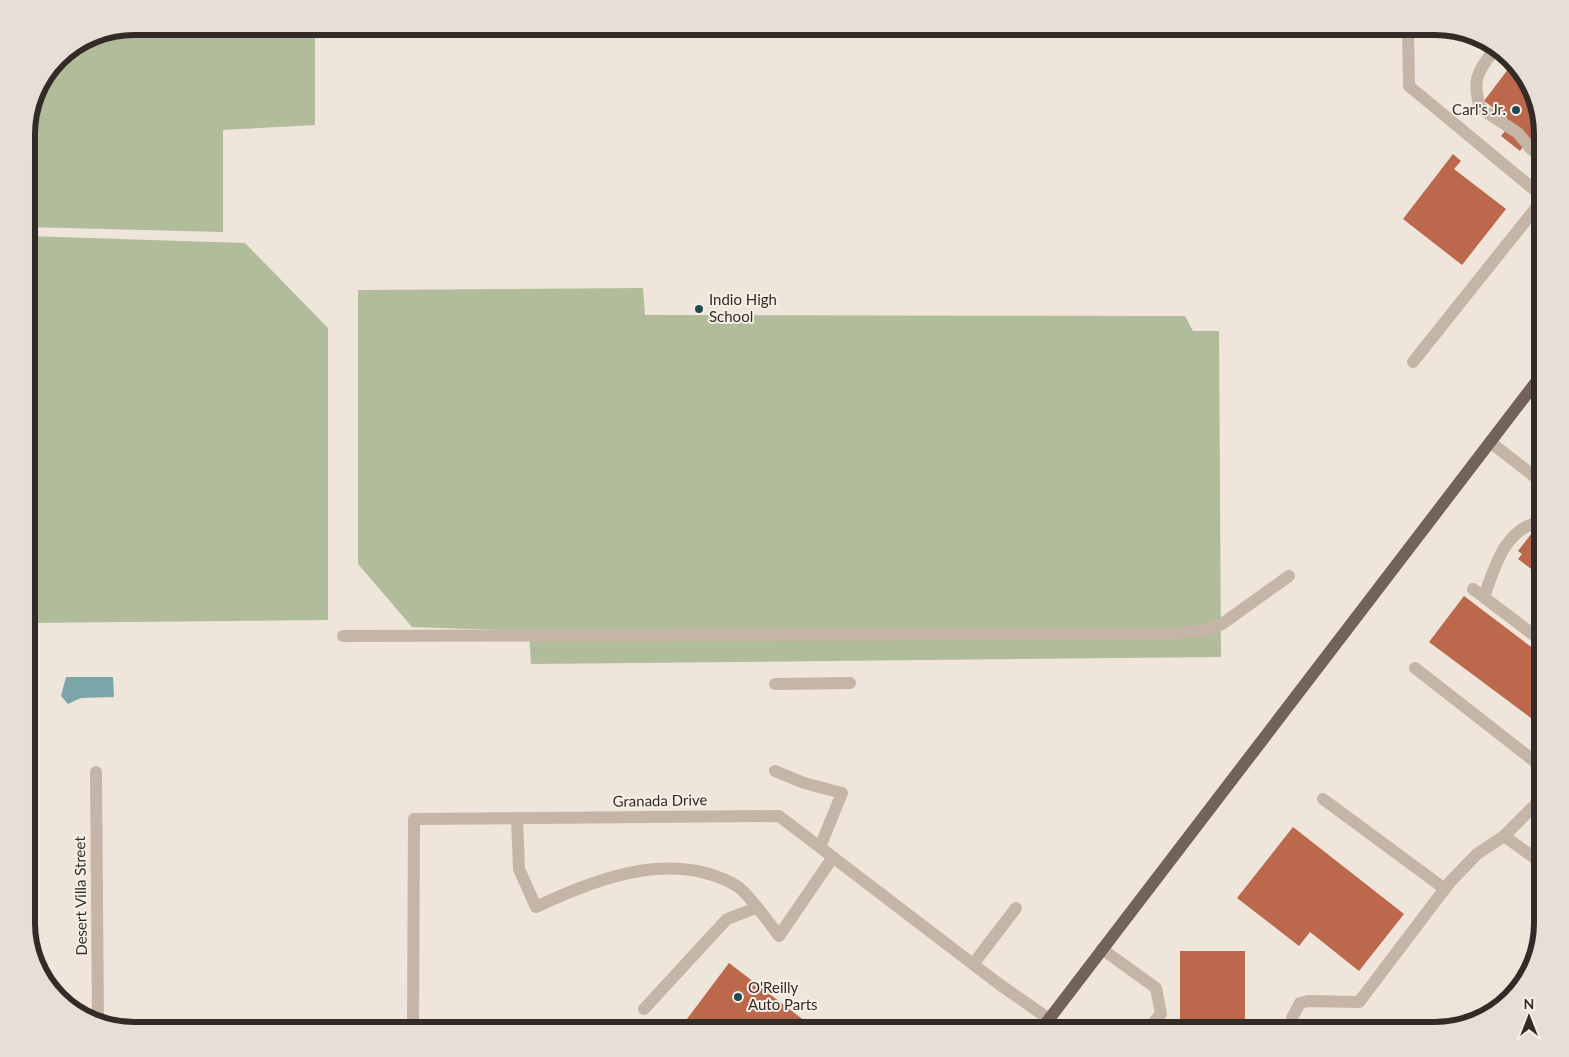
<svg xmlns="http://www.w3.org/2000/svg" width="1569" height="1057" font-family="Lato,sans-serif">
<style>
.green{fill:#b1bc9b}
.water{fill:#7ba6a9}
.building{fill:#bb684c}
.lines{fill:none;stroke-linecap:round;stroke-linejoin:round}
.service{stroke:#c5b5a7;stroke-width:12}
.minor{stroke:#c5b5a7;stroke-width:12}
.primary{stroke:#736259;stroke-width:12}
.poi-dot{fill:#204c50;stroke:#f7efe5;stroke-width:2}
.labels{text-anchor:middle;stroke-width:4;stroke-linejoin:round;paint-order:stroke}
.poi-label{font-size:15px;fill:#332b27;stroke:#f7efe5;text-anchor:start}
.street-label{font-size:15px;fill:#332b27;stroke:#f7efe5}
.rim{fill:none;stroke:#332b27;stroke-width:6}
</style>
<rect width="100%" height="100%" fill="#efe5da"/>
<path class="green" d="M 134,26 L 315,26 L 315,125 L 223,130 L 223,232 L 26,227 C 26,156 12,71 92,35 C 104,29 121,29 134,26 Z
M 26,236 L 245,243 L 328,328 L 328,620 L 26,623 Z
M 643,288 L 645,315 L 1185,316 L 1193,331 L 1219,331 L 1221,657 L 531,664 L 529,631 L 412,627 L 358,564 L 358,290 Z"/>
<path class="water" d="M 66,677 L 113,677 L 114,697 L 81,698 L 68,704 L 61,696 Z"/>
<path class="building" d="M 1512,64 L 1532,86 L 1543,133 L 1543,152 L 1527,140 L 1520,151 L 1501,136 L 1509,126 L 1504,123 L 1507,118 L 1484,101 Z
M 1453,154 L 1461,161 L 1454,169 L 1506,209 L 1462,265 L 1403,219 Z
M 1541,529 L 1543,530 L 1543,578 L 1518,559 L 1522,554 L 1518,551 L 1532,533 L 1536,536 Z
M 1464,596 L 1543,656 L 1543,727 L 1429,642 Z
M 1293,827 L 1404,914 L 1359,971 L 1310,932 L 1299,946 L 1237,898 Z
M 1180,951 L 1245,951 L 1245,1031 L 1180,1031 Z
M 729,963 L 818,1031 L 678,1031 Z"/>
<g class="lines">
<path class="service" d="M 1408,26 L 1409,86 L 1543,197
M 1497,46 C 1479,71 1471,76 1480,108 L 1518,133 L 1531,149 L 1543,158
M 1413,362 L 1543,199
M 1490,442 L 1543,483
M 1473,589 L 1543,642
M 1484,597 C 1495,566 1505,527 1543,521
M 343,636 L 1168,634 L 1201,631 L 1222,624 L 1289,576
M 1415,668 L 1543,768
M 775,684 L 850,683
M 775,771 L 804,783 L 842,793 L 820,847
M 1323,799 L 1445,889
M 517,818 L 519,869 L 536,907 C 597,878 673,849 737,886 C 748,893 770,924 779,936 L 833,857
M 1504,836 L 1543,864
M 1102,949 L 1156,988 L 1161,1014 L 1146,1031
M 974,963 L 1016,908
M 644,1009 L 727,919 L 756,908
M 1293,1031 L 1292,1018 L 1300,1003 L 1308,1001 L 1359,1002 L 1450,882 L 1477,854 L 1504,836 L 1543,797"/>
<path class="minor" d="M 96,772 L 98,1020
M 413,1031 L 414,819 L 779,816 L 999,984 L 1049,1019"/>
<path class="primary" d="M 1040,1031 L 1543,373"/>
</g>
<g class="poi-dot">
<circle cx="1516" cy="110" r="5"/>
<circle cx="699" cy="309" r="5"/>
<circle cx="738" cy="997" r="5"/>
</g>
<g class="labels">
<g class="poi-label">
<text x="1506" y="115" text-anchor="end">Carl's Jr.</text>
<text x="709" y="305">Indio High<tspan x="709" dy="17">School</tspan></text>
<text x="748" y="993">O'Reilly<tspan x="748" dy="17">Auto Parts</tspan></text>
</g>
<g class="street-label">
<text transform="translate(660 801) rotate(-1)" y="5">Granada Drive</text>
<text transform="translate(81 896) rotate(-91)" y="5">Desert Villa Street</text>
</g>
</g>
<path d="M0 0H1569V1057H0ZM134 35H1435A99 99 0 0 1 1534 134V923A99 99 0 0 1 1435 1022H134A99 99 0 0 1 35 923V134A99 99 0 0 1 134 35Z" fill="#e7dfd6" fill-rule="evenodd"/>
<path class="rim" d="M134 35H1435A99 99 0 0 1 1534 134V923A99 99 0 0 1 1435 1022H134A99 99 0 0 1 35 923V134A99 99 0 0 1 134 35Z"/>
<g transform="translate(1529 1017)" stroke="#f7efe5" stroke-width="4" paint-order="stroke">
<path d="M0-4L9 19L0 12L-9 19Z" fill="#332b27"/>
<text y="-8" font-size="14" font-weight="bold" text-anchor="middle" fill="#332b27">N</text>
</g>
</svg>
